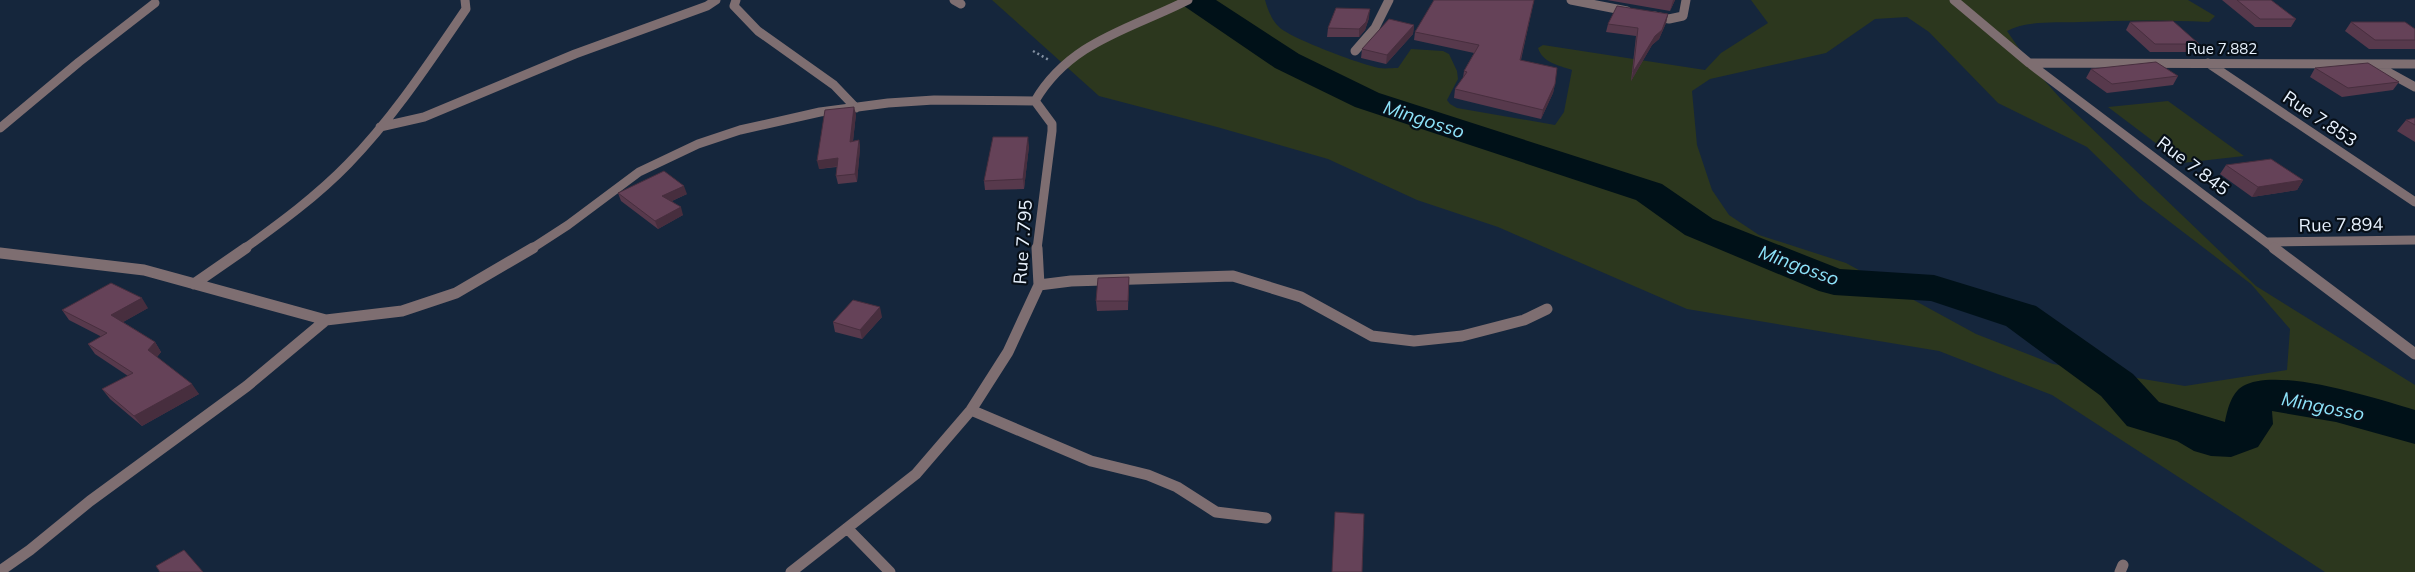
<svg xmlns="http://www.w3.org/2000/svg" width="2415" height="572" font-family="Mulish,sans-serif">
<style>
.green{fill:#2c371e;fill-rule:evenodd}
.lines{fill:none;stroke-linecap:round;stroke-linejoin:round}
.river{fill:#001118;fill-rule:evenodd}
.path{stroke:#8491a2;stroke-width:2.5;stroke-dasharray:2 3;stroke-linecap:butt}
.minor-far1{stroke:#7e6e71;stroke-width:9}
.minor{stroke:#7e6e71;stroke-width:11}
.wall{fill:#57394c}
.shaded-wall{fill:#472e3e}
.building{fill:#654258;stroke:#472e3e}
.labels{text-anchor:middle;stroke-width:4.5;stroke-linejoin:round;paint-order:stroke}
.far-street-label{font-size:15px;fill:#e9f3ff;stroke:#070f18}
.street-label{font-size:18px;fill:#e9f3ff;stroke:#070f18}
.water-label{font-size:19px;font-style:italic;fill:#8de3fa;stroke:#070f18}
</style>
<rect width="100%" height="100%" fill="#15263c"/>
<path class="green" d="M 992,0 L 1265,0 C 1268,10 1271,19 1279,27 C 1292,39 1360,64 1379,68 C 1385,69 1392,68 1398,68 L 1411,49 L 1443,51 L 1449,54 L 1457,71 L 1458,79 L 1447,100 L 1450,104 L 1457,108 L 1555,125 L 1564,112 L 1572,70 C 1558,65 1543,63 1538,48 L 1543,45 L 1705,70 L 1721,53 L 1768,23 L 1751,0 L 2188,0 L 2215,16 L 2209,22 C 2165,20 2122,20 2079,22 C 2056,23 2027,20 2007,31 L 2029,63 L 2060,98 L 2256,286 L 2415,385 L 2415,572 L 2325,572 L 2052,395 L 1939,351 L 1687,309 L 1498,227 L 1417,200 L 1328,159 L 1217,127 L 1099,96 ZM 1907,17 L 1929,32 L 1998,103 L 2087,147 L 2140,199 L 2251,284 L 2290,329 L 2287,370 L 2185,386 L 2053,364 L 1976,334 L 1846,263 L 1759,235 L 1729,215 L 1712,190 L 1697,145 L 1692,91 L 1710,79 L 1826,53 L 1875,19 Z
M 2168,101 L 2244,156 L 2182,163 L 2108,107 Z"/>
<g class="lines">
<path class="river" d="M 1180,0 L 1216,0 L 1299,54 L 1379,93 L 1662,184 L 1713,219 L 1840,269 L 1934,275 L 2036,306 L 2133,374 L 2159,402 L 2225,422 C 2227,411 2231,393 2243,386 C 2278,366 2377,399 2415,410 L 2415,444 L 2336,422 L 2272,411 L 2273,424 L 2258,447 L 2231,457 L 2211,456 L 2194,451 L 2177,441 L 2127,426 L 2101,396 L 2006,326 L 1931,301 L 1834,295 L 1819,291 L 1685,235 L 1636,200 L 1355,107 L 1275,68 L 1184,6 Z"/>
<path class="path" d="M 1033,51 L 1049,60"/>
<path class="minor-far1" d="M 736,0 L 734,6 L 758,31 L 834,85 L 856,108
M 954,0 L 961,4
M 1571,0 L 1627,11
M 1954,0 L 2029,63 L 2275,249
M 1654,16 L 1669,19 L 1683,16 L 1686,0
M 1355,51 L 1375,28 L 1389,0
M 2029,63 L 2415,64
M 2208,63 L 2415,202
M 2377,66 L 2415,87
M 380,127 L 424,117 L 575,54 L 707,6 L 716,0
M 0,128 L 79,62 L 155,3
M 2268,242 L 2415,240
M 244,249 C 280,223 317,196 348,164 C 393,118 429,63 466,9 L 465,0
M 531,249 L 568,225 L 639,172 L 698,144 L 740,130 L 820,112 L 888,103 L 934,100 L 1035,101
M 1037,249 L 1052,131 L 1052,124 L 1035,101 C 1070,41 1131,29 1188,0"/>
<path class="minor" d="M 2274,248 L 2415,354
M 0,253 L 144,270 L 326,320 L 402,311 L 456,293 L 533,248
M 194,284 L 246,248
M 1039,285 L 1071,281 L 1233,276 L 1301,297 L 1372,336 L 1414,341 L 1462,336 L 1524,320 L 1547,309
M 971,410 L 1091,461 L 1148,475 L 1177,487 L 1216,512 L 1266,518
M 847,528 L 890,572
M 0,571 L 30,550 L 90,501 L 247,386 L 326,320
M 791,572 L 916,474 L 971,410 L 1008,352 L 1039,285 L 1037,248
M 2120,572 L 2123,565"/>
</g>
<path class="wall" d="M 1534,0 L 1521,60 L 1555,84 L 1553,93 L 1541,119 L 1454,98 L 1455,89 L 1463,78 L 1464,71 L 1474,53 L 1414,40 L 1415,32 Z
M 1607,0 L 1675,0 L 1670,11 Z
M 2222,0 L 2271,0 L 2296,19 L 2291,27 L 2255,27 Z
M 1668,14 L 1666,23 L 1659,39 L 1652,45 L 1631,81 L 1636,36 L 1606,32 L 1608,24 Z
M 1369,18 L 1365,30 L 1359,37 L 1327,37 L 1328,28 Z
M 2130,22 L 2199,44 L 2195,52 L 2150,52 L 2126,30 Z
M 2351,22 L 2415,29 L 2415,49 L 2369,49 L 2345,31 Z
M 1414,25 L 1413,34 L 1386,64 L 1361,58 L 1362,49 Z
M 2315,68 L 2399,82 L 2393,90 L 2342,97 L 2310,77 Z
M 2091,69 L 2178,76 L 2173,85 L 2107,93 L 2086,78 Z
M 856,114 L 853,141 L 859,140 L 860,148 L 857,182 L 838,184 L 836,176 L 837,167 L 819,169 Z
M 2415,118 L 2415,142 L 2397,131 L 2406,120 Z
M 1029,146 L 1024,189 L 985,190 L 984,181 Z
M 2226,165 L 2303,180 L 2297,190 L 2252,197 L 2220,174 Z
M 618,193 L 687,194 L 672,201 L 683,215 L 658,229 L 621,201 Z
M 1129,277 L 1128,310 L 1097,311 L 1096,301 Z
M 148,308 L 123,322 L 155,342 L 161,352 L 157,357 L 199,394 L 142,426 L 110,399 L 102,389 L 128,376 L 95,354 L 88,344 L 102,337 L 69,320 L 62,310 Z
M 882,317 L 862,339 L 835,332 L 833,322 Z"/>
<path class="shaded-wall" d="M 1673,0 L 1675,0 L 1670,11 Z
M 1370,9 L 1369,18 L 1365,30 L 1359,37 L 1359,29 Z
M 1668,14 L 1666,23 L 1659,39 L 1652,45 L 1631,81 L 1633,72 Z
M 1414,25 L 1413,34 L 1386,64 L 1387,55 Z
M 1555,84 L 1553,93 L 1541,119 L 1543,110 Z
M 854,107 L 856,114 L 852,150 L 850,142 Z
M 1028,137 L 1029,146 L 1024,189 L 1023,179 Z
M 859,140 L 860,148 L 857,182 L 855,174 Z
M 838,158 L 839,166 L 819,169 L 817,161 Z
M 2303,180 L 2297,190 L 2252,197 L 2258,187 Z
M 684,186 L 687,194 L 665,204 L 662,196 Z
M 681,207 L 683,215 L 658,229 L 655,221 Z
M 142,298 L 148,308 L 118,325 L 111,315 Z
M 880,307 L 882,317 L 862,339 L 860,330 Z
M 155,342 L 161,352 L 155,359 L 148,350 Z
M 192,384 L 199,394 L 142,426 L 134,416 Z"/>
<path class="building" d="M 1434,0 L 1534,0 L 1520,60 L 1557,68 L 1555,84 L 1543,110 L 1455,89 L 1467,72 L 1464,71 L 1479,45 L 1415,32 Z
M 2237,0 L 2271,0 L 2296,19 L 2260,19 Z
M 1617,6 L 1668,14 L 1662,30 L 1655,36 L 1633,72 L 1638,28 L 1608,24 Z
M 1336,8 L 1370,9 L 1366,22 L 1359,29 L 1328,28 Z
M 1389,19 L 1414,25 L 1387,55 L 1362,49 Z
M 2173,21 L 2199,44 L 2155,44 L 2130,22 Z
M 2351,22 L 2405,22 L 2415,29 L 2415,40 L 2375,40 Z
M 2156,62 L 2178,76 L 2112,84 L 2091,69 Z
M 2368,63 L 2399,82 L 2348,88 L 2315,68 Z
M 854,107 L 850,142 L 859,140 L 855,174 L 836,176 L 838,158 L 817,161 L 825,110 Z
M 2415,118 L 2415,125 L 2406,120 Z
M 993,137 L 1028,137 L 1023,179 L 984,181 Z
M 2271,159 L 2303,180 L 2258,187 L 2226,165 Z
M 664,171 L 684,186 L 662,196 L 681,207 L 655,221 L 618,193 Z
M 1129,277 L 1128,301 L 1096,301 L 1098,278 Z
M 111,283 L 142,298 L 111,315 L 155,342 L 148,350 L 192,384 L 134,416 L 102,389 L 133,373 L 88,344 L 107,333 L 62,310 Z
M 853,300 L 880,307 L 860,330 L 833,322 Z
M 1335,512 L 1364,514 L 1362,572 L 1332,572 Z
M 184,550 L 203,572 L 160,572 L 156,566 Z"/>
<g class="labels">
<g class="far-street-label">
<text x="2222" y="54">Rue 7.882</text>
</g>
<g class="street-label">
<text transform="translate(2320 119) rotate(34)" y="6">Rue 7.853</text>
<text transform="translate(2193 166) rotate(37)" y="6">Rue 7.845</text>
<text transform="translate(2341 225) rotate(-1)" y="6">Rue 7.894</text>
<text transform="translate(1023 242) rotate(-86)" y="6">Rue 7.795</text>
</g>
<g class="water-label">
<text transform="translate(1424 119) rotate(18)" y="7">Mingosso</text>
<text transform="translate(1799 265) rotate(20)" y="7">Mingosso</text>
<text transform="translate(2323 406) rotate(11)" y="7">Mingosso</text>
</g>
</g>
</svg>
